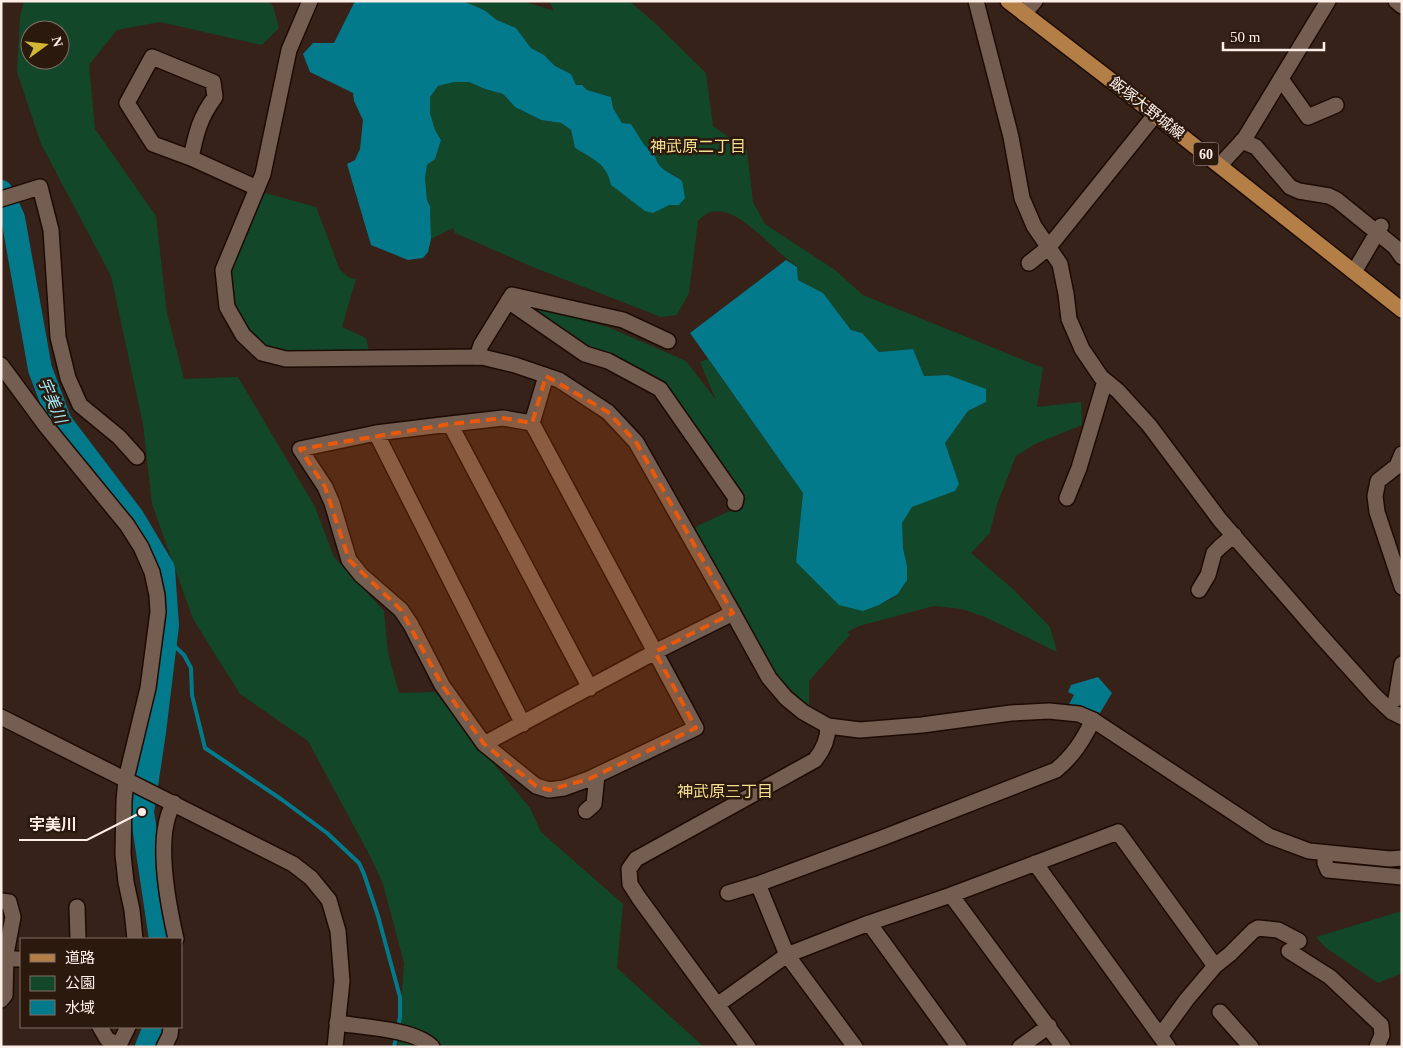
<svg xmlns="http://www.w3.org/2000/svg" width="1403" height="1048" font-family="'Times New Roman','Noto Sans JP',serif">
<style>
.green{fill:#124729;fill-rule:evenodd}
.water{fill:#027a8b}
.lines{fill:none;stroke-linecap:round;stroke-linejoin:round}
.stream{stroke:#027a8b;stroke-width:4}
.river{stroke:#027a8b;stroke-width:24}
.street-casing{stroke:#1d0b03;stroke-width:18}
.secondary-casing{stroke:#1d0b03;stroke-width:18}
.primary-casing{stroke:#1d0b03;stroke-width:18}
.street{stroke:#745d51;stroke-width:15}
.secondary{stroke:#745d51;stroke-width:15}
.primary{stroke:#b47f47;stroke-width:15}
.marked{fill:#e8590c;fill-opacity:0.2;stroke:#e8590c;stroke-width:4;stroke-dasharray:10 6;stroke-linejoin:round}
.labels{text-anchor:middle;stroke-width:5;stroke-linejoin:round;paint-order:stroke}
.shield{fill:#2c190e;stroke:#beafa7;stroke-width:1}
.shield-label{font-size:14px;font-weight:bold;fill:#fdefe8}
.street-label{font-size:15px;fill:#fdefe8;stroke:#2c190e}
.neighbourhood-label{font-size:16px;fill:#f2df91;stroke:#2c190e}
.water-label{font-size:16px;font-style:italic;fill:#a5ecfa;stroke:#2c190e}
.leader{fill:none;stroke:#fdefe8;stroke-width:2}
.callout-dot{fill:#fdefe8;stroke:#2c190e;stroke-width:2}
.callout-label{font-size:16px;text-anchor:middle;font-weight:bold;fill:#fdefe8;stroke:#2c190e;stroke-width:5;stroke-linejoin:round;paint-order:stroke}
</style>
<rect width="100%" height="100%" fill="#362218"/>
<path class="green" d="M 24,1 L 268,1 L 273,6 L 279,28 L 262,45 L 160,22 L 117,30 L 89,65 L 95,129 L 156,216 L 167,313 L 184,379 L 238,377 L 315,507 L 334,557 L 384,611 L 388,653 L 399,693 L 435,692 L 530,808 L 541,832 L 623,904 L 617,968 L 704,1047 L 398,1047 L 404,963 L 383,884 L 370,856 L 308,741 L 240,694 L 193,619 L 152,504 L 143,424 L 111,276 L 41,144 L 17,72 L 20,17 ZM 30,30 L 60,30 L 60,60 L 30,60 Z
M 463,1 L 523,1 L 554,11 L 549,1 L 629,1 L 655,23 L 706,73 L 713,126 L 747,150 L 753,202 L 765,224 L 835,270 L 863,295 L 1043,368 L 1037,407 L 1081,402 L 1082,425 L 1035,444 L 1016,456 L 997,504 L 990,533 L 971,553 L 1014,590 L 1050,627 L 1057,652 L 985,617 L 962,609 L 934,606 L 859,626 L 847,632 L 850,635 L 809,681 L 809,707 L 775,675 L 695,530 L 697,526 L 745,504 L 720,463 L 664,387 L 585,348 L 516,302 L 608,327 L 686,361 L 716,400 L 700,362 L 708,359 L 803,493 L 796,562 L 879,605 C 885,602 895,598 899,593 C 920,568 886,531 911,508 C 917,503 946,495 955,491 L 958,483 L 945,443 L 968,411 L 986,402 L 948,375 L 924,376 L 913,349 L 879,352 L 862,333 L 851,330 L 823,293 L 798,280 L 797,266 C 774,253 740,205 711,212 C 706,213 701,218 698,221 L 689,293 L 677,315 L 661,317 L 535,268 L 455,233 L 453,228 L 431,239 L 430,206 L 427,200 L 425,178 L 427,165 L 435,159 L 441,140 L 435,130 L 430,113 L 430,97 L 438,86 L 454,82 L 469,82 L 485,89 L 503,94 L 515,107 L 541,120 L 561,123 L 571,130 L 575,148 L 598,162 L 609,174 L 620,192 L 630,199 L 677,177 C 663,169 657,169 654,152 L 645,146 L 631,124 L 622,123 L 613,108 L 611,97 L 587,90 L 582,85 L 576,85 L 571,74 L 555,66 L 544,55 L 531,48 L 516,28 L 497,20 L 484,10 Z
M 262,192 L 316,207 L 340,270 L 350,278 L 356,279 L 342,327 L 366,338 L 369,351 L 286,353 L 262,344 L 252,336 L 233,305 L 228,275 Z
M 1402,911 L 1402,973 L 1378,983 L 1326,948 L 1316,937 Z"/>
<path class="water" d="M 355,1 L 463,1 L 484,10 L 497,20 L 516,28 L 531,48 L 544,55 L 555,66 L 571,74 L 576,85 L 582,85 L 587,90 L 611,97 L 613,108 L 622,123 L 631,124 L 645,146 L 654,152 C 658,172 668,170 682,181 L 685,198 L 679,205 L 669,205 L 653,213 L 645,211 L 611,185 C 607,163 592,159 575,148 L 571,130 L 561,123 L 541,120 L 515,107 L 503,94 L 485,89 L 469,82 L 454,82 L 438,86 L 430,97 L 430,113 L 435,130 L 441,140 L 435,159 L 427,165 L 425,178 L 427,200 L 430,206 L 431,239 L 428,252 L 423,258 L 408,260 L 371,245 L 347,164 L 355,160 L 360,149 L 363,120 L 354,101 L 353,93 L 310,72 L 303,54 L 313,43 L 334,43 Z
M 786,260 L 797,267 L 798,280 L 823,293 L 851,330 L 862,333 L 879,352 L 913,349 L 924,376 L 948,375 L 986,389 L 986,402 L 968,411 L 945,443 L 959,484 L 955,491 L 912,507 L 902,523 L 903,548 L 907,566 L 907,580 L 898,594 L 879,605 L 863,611 L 839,605 L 796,562 L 803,493 L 690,333 Z
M 1098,677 L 1112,693 L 1100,713 L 1068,706 L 1074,695 L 1068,692 L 1071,685 Z"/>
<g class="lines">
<path class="stream" d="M 166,638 L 184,655 L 191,668 L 192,695 L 205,748 L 281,799 L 327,833 L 359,863 L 364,874 L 378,916 L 400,997 L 400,1017 L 398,1027
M 394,1047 L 397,1034"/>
<path class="river" d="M 1,192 L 13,218 L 40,369 L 60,422 L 132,517 L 163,569 L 167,625 L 154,732 L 142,812 L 161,939
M 147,1047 L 155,1027"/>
<defs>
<path id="street" d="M 976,1 L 1011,137 L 1022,198 L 1034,226 L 1060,264 L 1066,294 L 1069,319 L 1082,349 L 1101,377 L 1118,391 L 1149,425 L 1220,520 L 1321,636 L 1375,696 L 1392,712 L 1402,717
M 1396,1 L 1402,6
M 1024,14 L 1035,1
M 152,57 L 213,82 L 215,97 C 200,117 196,133 191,158 L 153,144 L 127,103 Z
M 1281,79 L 1308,117 L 1336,105
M 1242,141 L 1256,147 L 1290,187 L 1299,191 L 1329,196 L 1337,200 L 1395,247 L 1402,257
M 191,158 L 257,188
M 1,199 L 40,187 L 51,230 L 58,337 L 68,378 L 80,405 L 119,437 L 137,457
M 1029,263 L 1048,248 L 1155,115
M 1354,272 L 1381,226
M 508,301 L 585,354 L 608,361 L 660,389 L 736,498 L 735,503
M 477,357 L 481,345 L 512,295 L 623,320 L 668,341
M 1,365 L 46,426 L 127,525 L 141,547 L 152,572 L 157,595 L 158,612 L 148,688 L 126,779 L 124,801 L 123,854 L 126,882 L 132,910 L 135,939
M 532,423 L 503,418 L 450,424 L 376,433 L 300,449 L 325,487 L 332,503 L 349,560 L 361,575 L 401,610 L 411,625 L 442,685 L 484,744 L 536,786 L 549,790 L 564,788 L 589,779 L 696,728 L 532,423 L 546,376
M 450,424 L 590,688
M 376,433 L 523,724
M 1402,454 L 1397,466 L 1378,481 L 1375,496 L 1377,512 L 1402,587
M 1067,498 L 1079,468 L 1105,381
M 1199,590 L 1208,575 L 1214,553 L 1220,547 L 1234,535
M 1396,699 L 1402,664
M 484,744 L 655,652 L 733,613
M 174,803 C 154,834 168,904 176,939
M 586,811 L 594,804 L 597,775
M 1325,853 L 1325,863 L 1328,870 L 1402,877
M 1035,863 L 1168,1047
M 728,893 L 758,884
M 951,895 L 1063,1047
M 1,901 L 9,902 L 13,917 L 6,954 L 5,995 L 1,1000
M 77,907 L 78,939
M 869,923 L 959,1047
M 1289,951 L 1330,977 L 1381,1025 L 1382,1035 L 1377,1047
M 6,959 L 21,959
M 717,1005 L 787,955 L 869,923 L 951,895 L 1118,832 L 1215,966
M 1220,1012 L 1251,1047
M 337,1023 C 362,1027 415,1029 432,1047
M 100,1027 L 107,1039 L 119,1046
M 1160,1036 L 1187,999 L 1215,966 L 1230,954 L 1253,931 L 1258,928 L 1278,930 L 1299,941
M 118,1047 L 128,1027
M 164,1047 L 170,1035 L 171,1027
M 748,1047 L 639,898 L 630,884 L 629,869 L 636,859 L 815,760 C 824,749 828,739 828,726
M 855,1047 L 787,955 L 758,884 L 882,838 L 1056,770 C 1074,755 1083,740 1093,720
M 1020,1047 L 1049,1026"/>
<path id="secondary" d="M 310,1 L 289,50 L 263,174 L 223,270 L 227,307 L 243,335 L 262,353 L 286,359 L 482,357 L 515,365 L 559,380 L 608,412 L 636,442 L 733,613 L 769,678 L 786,698 L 803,712 L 828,726 L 860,730 L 922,725 L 1011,713 L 1049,711 L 1079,714 L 1093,720 L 1269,836 L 1309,851 L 1390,859 L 1402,858
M 1220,165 L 1245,138 L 1328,1
M 1,717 L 293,864 L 311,878 L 329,900 L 338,931 L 342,981 L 335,1047"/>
<path id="primary" d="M 1008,1 L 1130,95 L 1402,310"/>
</defs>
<use href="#street" class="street-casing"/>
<use href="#secondary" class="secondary-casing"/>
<use href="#primary" class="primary-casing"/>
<use href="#street" class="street"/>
<use href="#secondary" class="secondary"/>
<use href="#primary" class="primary"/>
</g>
<path class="marked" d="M 546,376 L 608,412 L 636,442 L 733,613 L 655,652 L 696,728 L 589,779 L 549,790 L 536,786 L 484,744 L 442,685 L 401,610 L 349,560 L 325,487 L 300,449 L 450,424 L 503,418 L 532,423 Z"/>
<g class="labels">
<rect class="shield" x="1193.5" y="142.5" width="25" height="23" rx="4"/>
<g class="shield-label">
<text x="1206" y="159">60</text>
</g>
<g class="street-label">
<text transform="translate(1147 108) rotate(38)" y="5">飯塚大野城線</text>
</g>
<g class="neighbourhood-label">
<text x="698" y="152">神武原二丁目</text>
<text x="725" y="797">神武原三丁目</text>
</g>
<g class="water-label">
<text transform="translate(53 400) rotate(67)" y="6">宇美川</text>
</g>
</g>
<path class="leader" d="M142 812L87 840H19"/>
<circle class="callout-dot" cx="142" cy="812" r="5"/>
<g class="callout-label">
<text x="53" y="830">宇美川</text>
</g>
<rect width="1403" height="1048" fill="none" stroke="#fdefe8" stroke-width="5"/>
<rect x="20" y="938" width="162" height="90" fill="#2c190e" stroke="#806f65"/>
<rect x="30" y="954" width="25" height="8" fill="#b47f47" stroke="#806f65"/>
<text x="65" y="963" font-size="15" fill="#fdefe8">道路</text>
<rect x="30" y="976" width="25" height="15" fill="#124729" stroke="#806f65"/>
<text x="65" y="988" font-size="15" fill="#fdefe8">公園</text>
<rect x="30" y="1000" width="25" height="15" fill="#027a8b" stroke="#806f65"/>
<text x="65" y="1013" font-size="15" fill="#fdefe8">水域</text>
<g transform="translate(45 45) rotate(75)"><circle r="24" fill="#2c190e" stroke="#806f65"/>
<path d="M0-4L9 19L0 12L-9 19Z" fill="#d3b635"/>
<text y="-8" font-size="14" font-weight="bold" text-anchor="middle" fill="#fdefe8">N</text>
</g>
<path d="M1223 42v8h101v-8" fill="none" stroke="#fdefe8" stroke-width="2.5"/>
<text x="1230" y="42" font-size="15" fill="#fdefe8" stroke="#2c190e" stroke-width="4" paint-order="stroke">50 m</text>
</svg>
